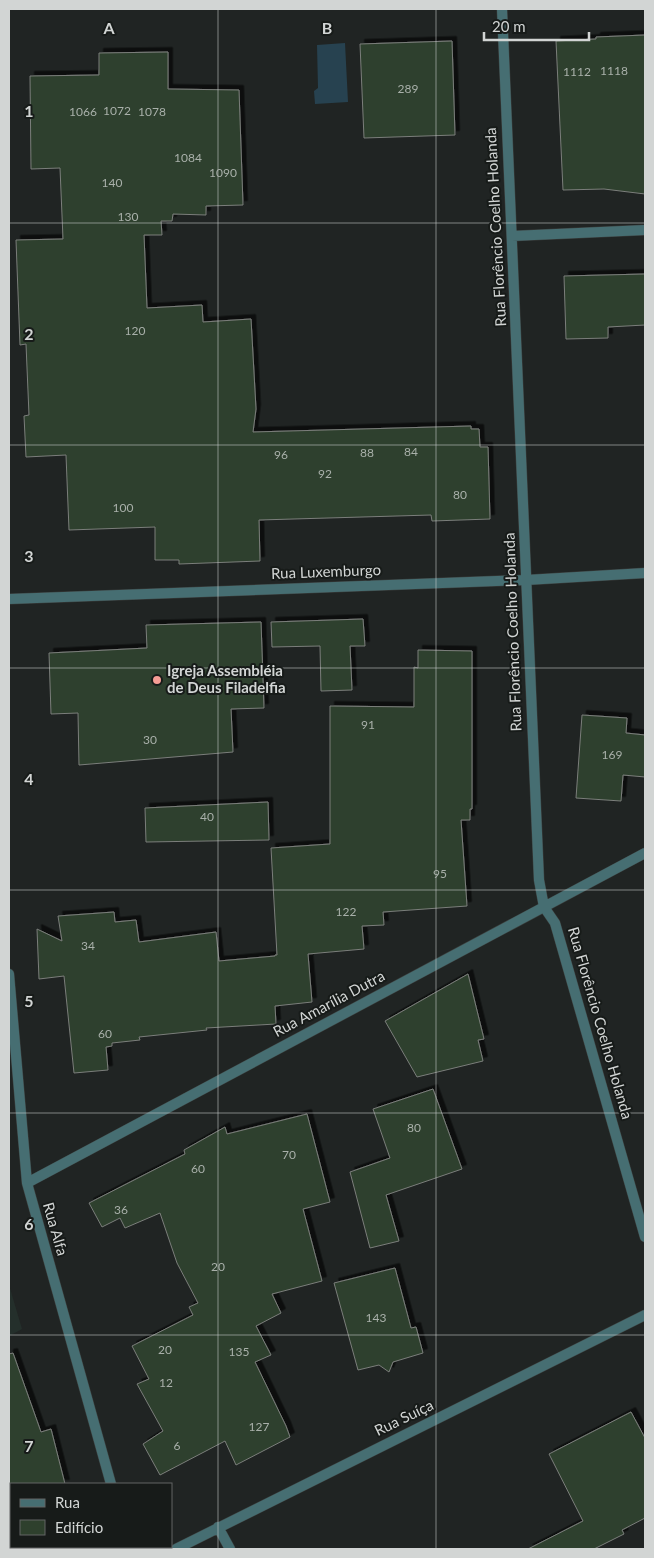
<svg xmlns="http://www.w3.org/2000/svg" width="654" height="1558" font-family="Lato,sans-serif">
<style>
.built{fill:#242f2b}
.water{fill:#274250}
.building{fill:#2e402d;stroke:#7b7e7b;filter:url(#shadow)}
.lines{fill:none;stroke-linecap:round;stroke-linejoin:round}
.minor-casing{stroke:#3c403f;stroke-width:11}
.minor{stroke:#466e72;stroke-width:10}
.grid{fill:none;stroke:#d2d5d4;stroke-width:1;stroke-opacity:0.55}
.poi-dot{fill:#f59c94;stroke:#171b19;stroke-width:2}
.labels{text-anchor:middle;stroke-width:4;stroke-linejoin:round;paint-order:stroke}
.number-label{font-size:12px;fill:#a9b0aa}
.street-label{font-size:15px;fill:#d2d5d4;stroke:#171b19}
.poi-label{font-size:15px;font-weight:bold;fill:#d2d5d4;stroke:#171b19;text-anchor:start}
.grid-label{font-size:16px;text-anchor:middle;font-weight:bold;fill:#d2d5d4;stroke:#171b19;stroke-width:4;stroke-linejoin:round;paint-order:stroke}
</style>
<defs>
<filter id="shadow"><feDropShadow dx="4.5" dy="-4.5" stdDeviation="0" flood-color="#0009"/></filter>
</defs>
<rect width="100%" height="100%" fill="#202423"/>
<path class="built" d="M 9,1285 L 22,1329 L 9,1336 Z"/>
<path class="water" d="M 345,43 L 348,102 L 315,104 L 314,91 L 318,88 L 317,45 Z"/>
<path class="building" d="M 645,35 L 645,194 L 604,189 L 563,190 L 556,41 L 596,39 L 596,37 Z
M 452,41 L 455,135 L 364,138 L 360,44 Z
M 168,52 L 168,89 L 239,90 L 243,205 L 206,206 L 206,215 L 173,214 L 172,221 L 161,221 L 162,235 L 144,235 L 147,308 L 202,305 L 203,322 L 251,319 L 256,409 L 253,432 L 471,426 L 471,429 L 479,429 L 480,447 L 488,447 L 490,519 L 432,521 L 431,515 L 259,520 L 260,561 L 179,564 L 179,560 L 155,560 L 155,527 L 69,530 L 66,455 L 26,457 L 24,416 L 29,415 L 26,344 L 20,345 L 16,240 L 63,239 L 60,168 L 31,169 L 30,76 L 99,75 L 99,53 Z
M 645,274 L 645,325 L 608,327 L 608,338 L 566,339 L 564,276 Z
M 363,619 L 365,646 L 350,646 L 352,690 L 321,691 L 320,646 L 272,647 L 271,622 Z
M 261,622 L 264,708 L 231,709 L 233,752 L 79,765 L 78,713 L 51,714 L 49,653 L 147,648 L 146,625 Z
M 418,650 L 472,651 L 472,809 L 470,809 L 470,820 L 461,820 L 467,906 L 383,912 L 384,925 L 362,926 L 364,949 L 308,954 L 312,1002 L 275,1006 L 276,1024 L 206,1028 L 207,1030 L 139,1037 L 140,1040 L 112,1043 L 112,1046 L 106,1047 L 108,1070 L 74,1073 L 64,976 L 39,979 L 37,929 L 62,941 L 58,916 L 114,912 L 115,922 L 136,920 L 139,942 L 216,932 L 219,961 L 275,956 L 275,955 L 277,955 L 271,848 L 330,844 L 330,706 L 414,707 L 414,667 L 418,668 Z
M 582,715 L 627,718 L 626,733 L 645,735 L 645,777 L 623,775 L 621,801 L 576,798 Z
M 268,802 L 269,840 L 146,842 L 145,808 Z
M 468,974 L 484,1039 L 478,1040 L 483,1061 L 417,1077 L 385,1021 Z
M 433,1089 L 462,1169 L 386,1195 L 399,1241 L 370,1248 L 350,1172 L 390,1158 L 373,1109 Z
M 307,1114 L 330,1202 L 303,1209 L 322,1281 L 272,1294 L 281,1313 L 256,1326 L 271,1355 L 255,1362 L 286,1426 L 290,1437 L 236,1465 L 225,1441 L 160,1475 L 143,1444 L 163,1431 L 137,1384 L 149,1379 L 132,1346 L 193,1315 L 189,1307 L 198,1303 L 177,1263 L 160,1213 L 125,1228 L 120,1218 L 102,1227 L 89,1203 L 185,1154 L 184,1150 L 225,1127 L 227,1134 Z
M 395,1268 L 411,1328 L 416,1327 L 423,1353 L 393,1362 L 389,1372 L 379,1365 L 358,1370 L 334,1283 Z
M 13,1353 L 41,1432 L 51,1429 L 65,1484 L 9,1484 L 9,1354 Z
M 631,1412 L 645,1438 L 645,1518 L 622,1530 L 624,1534 L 594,1549 L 528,1549 L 583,1521 L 549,1454 Z"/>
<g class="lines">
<defs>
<path id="minor" d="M 502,9 L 539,880 L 544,907 L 555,923 L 645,1237
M 512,236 L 645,230
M 9,599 L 526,580 L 645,573
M 9,974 L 27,1183 L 111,1484
M 27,1183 L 645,853
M 218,1527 L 230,1549
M 128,1547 L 128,1549
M 176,1549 L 645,1315"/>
</defs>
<use href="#minor" class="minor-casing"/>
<use href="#minor" class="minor"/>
</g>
<path class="grid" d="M 218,9 L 218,1549M 436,9 L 436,1549M 9,223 L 645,223M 9,445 L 645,445M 9,668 L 645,668M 9,890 L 645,890M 9,1113 L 645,1113M 9,1335 L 645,1335"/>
<circle class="poi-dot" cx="157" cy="680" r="5"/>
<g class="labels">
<g class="number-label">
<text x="614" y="75">1118</text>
<text x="577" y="76">1112</text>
<text x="408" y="93">289</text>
<text x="117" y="115">1072</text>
<text x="83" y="116">1066</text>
<text x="152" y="116">1078</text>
<text x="188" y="162">1084</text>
<text x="223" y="177">1090</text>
<text x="112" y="187">140</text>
<text x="128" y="221">130</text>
<text x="135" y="335">120</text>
<text x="411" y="456">84</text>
<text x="367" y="457">88</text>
<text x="281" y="459">96</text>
<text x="325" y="478">92</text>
<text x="460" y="499">80</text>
<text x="123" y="512">100</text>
<text x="368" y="729">91</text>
<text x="150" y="744">30</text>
<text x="612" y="759">169</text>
<text x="207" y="821">40</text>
<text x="440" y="878">95</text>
<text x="346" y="916">122</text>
<text x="88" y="950">34</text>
<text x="105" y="1038">60</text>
<text x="414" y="1132">80</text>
<text x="289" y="1159">70</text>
<text x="198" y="1173">60</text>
<text x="121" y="1214">36</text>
<text x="218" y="1271">20</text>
<text x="376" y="1322">143</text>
<text x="165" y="1354">20</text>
<text x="239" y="1356">135</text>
<text x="166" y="1387">12</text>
<text x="259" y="1431">127</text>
<text x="177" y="1450">6</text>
</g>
<g class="street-label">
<text transform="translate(496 227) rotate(-93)" y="5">Rua Florêncio Coelho Holanda</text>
<text transform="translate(326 572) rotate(-2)" y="5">Rua Luxemburgo</text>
<text transform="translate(513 632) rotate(-92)" y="5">Rua Florêncio Coelho Holanda</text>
<text transform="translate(329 1004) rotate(-28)" y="5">Rua Amarília Dutra</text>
<text transform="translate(600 1023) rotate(74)" y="5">Rua Florêncio Coelho Holanda</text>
<text transform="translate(55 1229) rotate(74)" y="5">Rua Alfa</text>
<text transform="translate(404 1418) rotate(-26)" y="5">Rua Suíça</text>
</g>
<g class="poi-label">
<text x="167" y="676">Igreja Assembléia<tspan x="167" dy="17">de Deus Filadelfia</tspan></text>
</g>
</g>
<g class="grid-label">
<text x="109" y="34">A</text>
<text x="327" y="34">B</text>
<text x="29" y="117">1</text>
<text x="29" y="340">2</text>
<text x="29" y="562">3</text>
<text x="29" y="785">4</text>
<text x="29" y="1007">5</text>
<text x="29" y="1230">6</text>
<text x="29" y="1452">7</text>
</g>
<rect width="654" height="1558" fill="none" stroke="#d2d5d4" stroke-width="20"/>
<rect x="10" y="1483" width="162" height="65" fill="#171b19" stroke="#626564"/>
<rect x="20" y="1499" width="25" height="8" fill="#466e72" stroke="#626564"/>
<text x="55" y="1508" font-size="15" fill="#d2d5d4">Rua</text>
<rect x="20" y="1520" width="25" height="15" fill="#2e402d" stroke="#626564"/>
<text x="55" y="1533" font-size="15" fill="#d2d5d4">Edifício</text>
<path d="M484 32v8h105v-8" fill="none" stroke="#d2d5d4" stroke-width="2.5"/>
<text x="492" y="32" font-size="15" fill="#d2d5d4" stroke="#171b19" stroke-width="4" paint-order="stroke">20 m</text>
</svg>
